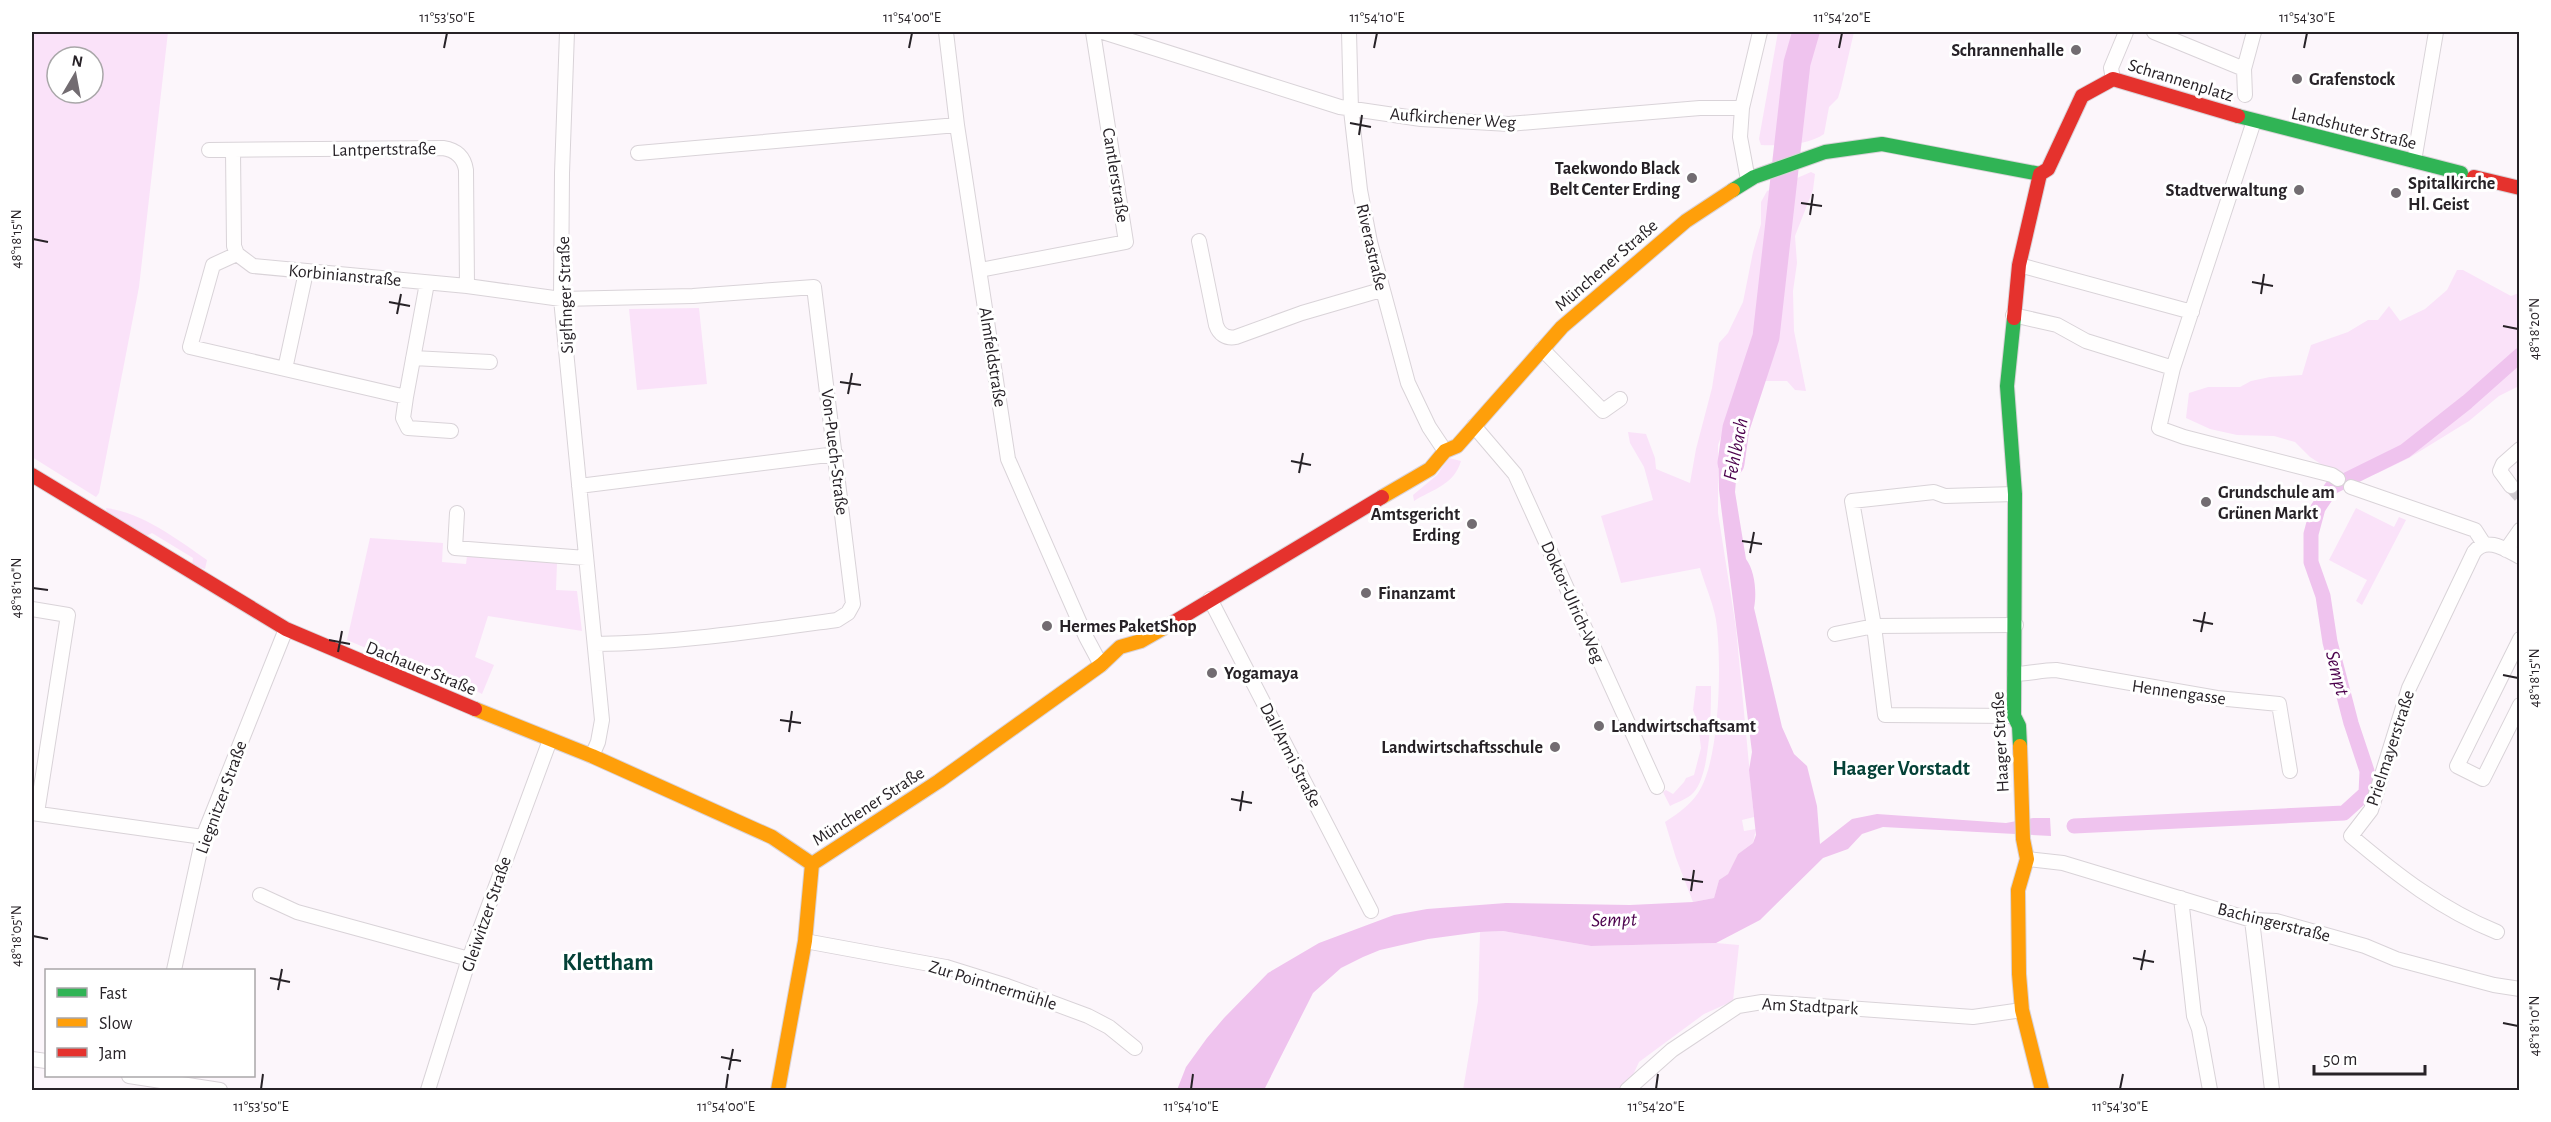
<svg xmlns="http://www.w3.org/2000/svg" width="2551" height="1122" font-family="'Alegreya Sans',sans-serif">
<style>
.green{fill:#fae2f9;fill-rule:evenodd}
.water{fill:#efc3ee}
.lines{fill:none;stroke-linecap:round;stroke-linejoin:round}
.canal{stroke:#efc3ee;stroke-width:15}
.river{stroke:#efc3ee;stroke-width:27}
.street-tunnel{stroke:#d1ccd1;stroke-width:14;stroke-dasharray:14 7;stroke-linecap:butt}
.street-casing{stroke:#d9d3d8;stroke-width:16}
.fast-casing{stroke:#d9d3d8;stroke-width:16}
.slow-casing{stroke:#d9d3d8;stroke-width:16}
.jam-casing{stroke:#d9d3d8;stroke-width:16}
.street{stroke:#fffefe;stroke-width:14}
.fast{stroke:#30b455;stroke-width:14}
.slow{stroke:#ff9f0a;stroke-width:14}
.jam{stroke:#e5322d;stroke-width:14}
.ticks{fill:none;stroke:#272227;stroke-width:2}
.poi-dot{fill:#726c71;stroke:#fff;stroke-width:2}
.labels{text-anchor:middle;stroke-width:6;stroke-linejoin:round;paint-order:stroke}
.poi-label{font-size:18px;font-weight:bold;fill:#272227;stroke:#fff;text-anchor:start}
.street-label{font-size:18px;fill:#272227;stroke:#fff}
.water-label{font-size:20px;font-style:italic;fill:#4b004c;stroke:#fff}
.quarter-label{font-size:21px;font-weight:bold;fill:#044137;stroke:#fff}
.district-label{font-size:24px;font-weight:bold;fill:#044137;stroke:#fff}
.neatline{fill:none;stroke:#272227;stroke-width:2}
.ticks-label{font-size:15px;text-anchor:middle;fill:#272227}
</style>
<rect width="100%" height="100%" fill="#fcf6fb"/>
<path class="green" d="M 32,32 L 168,32 L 139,287 L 99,493 L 96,497 L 32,457 ZM 57,57 L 93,57 L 93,93 L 57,93 Z
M 1778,32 L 1854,32 L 1841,88 L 1838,98 L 1829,107 L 1824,134 C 1809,145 1779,146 1761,145 L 1759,139 Z
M 1811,172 L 1815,174 L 1813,190 L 1795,236 L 1797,263 L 1793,291 L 1794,331 L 1806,391 L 1795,390 L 1787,381 L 1754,381 L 1742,428 L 1725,426 L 1718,445 L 1718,513 L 1736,628 L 1754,817 L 1742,820 L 1744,831 L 1756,829 L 1753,843 L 1738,854 L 1728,874 L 1719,880 L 1714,898 L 1693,902 L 1676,858 L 1665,822 C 1679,813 1693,803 1701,788 C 1720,753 1722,659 1716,620 C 1713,603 1705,585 1700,568 L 1621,583 L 1601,516 L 1653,500 L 1644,467 L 1630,443 L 1628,432 L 1646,434 L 1655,458 L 1656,469 L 1690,483 L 1696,449 L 1712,388 L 1719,343 L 1728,333 L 1743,302 L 1753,252 L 1761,224 L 1761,202 L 1767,191 Z
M 2457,270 L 2463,270 L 2511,296 L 2519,293 L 2519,386 L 2499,396 L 2469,421 L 2409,458 L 2378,473 L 2354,481 L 2330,470 L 2310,457 L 2295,442 L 2274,436 L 2237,435 L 2210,429 L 2186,418 L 2189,393 L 2208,387 L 2240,387 L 2251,381 L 2270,377 L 2302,375 L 2311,345 L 2348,332 L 2368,320 L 2378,320 L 2389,306 L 2400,321 L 2425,309 L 2447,290 Z
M 699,308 L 707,384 L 637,390 L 629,309 Z
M 1449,458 L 1461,461 C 1454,485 1433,489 1414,501 L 1413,495 L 1437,475 Z
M 106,508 C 143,513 177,539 207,560 L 205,569 L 192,565 L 193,558 L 152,533 L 146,536 L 108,515 Z
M 2356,508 L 2394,527 L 2399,517 L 2406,520 L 2362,605 L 2356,601 L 2367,580 L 2329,560 Z
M 370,538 L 443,543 L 442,562 L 466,564 L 467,556 L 557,563 L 556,590 L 577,591 L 582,631 L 488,616 L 475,657 L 494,665 L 482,694 L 476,691 L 474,694 L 347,640 Z
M 1696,686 L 1711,686 C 1711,711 1711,779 1691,795 C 1686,799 1676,803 1670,806 L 1663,792 L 1666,790 L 1673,794 L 1684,782 L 1686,778 L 1694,775 L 1701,748 L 1698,724 L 1693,710 Z
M 1503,931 L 1591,946 L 1716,943 L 1739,945 L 1733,1001 L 1704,1014 L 1639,1062 L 1627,1088 L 1620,1090 L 1463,1090 L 1478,1001 L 1480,932 Z"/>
<path class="water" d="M 1736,428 L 1740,434 L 1735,492 L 1746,559 C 1755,571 1757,593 1754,608 L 1782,727 L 1794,754 L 1807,766 L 1817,806 L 1820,844 L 1852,819 L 1877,814 L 2006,823 L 2033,818 L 2050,818 L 2051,836 L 1883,827 L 1862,834 L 1848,849 L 1823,858 L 1760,920 L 1716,943 L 1591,946 L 1503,931 L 1480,932 L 1428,939 L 1380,950 L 1363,957 L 1341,968 L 1313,993 L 1264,1090 L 1177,1090 L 1186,1067 L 1207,1038 L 1224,1018 L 1268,973 L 1319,943 L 1394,915 L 1427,909 L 1506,903 L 1630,905 L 1693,902 L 1714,898 L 1719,880 L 1728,874 L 1738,854 L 1753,843 L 1756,835 L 1749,770 L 1752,752 L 1719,490 C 1719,470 1714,438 1736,428 Z"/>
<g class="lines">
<path class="canal" d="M 2074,826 L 2344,813 L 2366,793 L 2367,771 L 2351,723 L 2330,642 L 2323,596 L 2311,562 L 2311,534 L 2318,508 L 2332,487 L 2405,451 L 2467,402 L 2520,355"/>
<path class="river" d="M 1731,463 L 1736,428 L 1766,337 L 1797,63 L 1806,32"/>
<path class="street-tunnel" d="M 2511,486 L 2520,496"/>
<defs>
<path id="street" d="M 567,32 L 562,173 L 561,299 L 602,720 L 598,742 L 592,756
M 946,32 L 957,125 L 1008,459 L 1086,637 L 1101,665
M 1103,32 L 1340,107 L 1421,119 L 1509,124 L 1700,108 L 1742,108
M 1349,32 L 1351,110 L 1360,190 L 1370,242 L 1408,383 L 1429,427 L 1445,451
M 2154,32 L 2244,69
M 2113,79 L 2111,68 L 2126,32
M 2245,95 L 2244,69 L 2254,32
M 2254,121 L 2173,368 L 2159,428 L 2184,437 L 2332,475 L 2338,479
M 209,150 L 443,148 C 456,150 464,157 466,170 L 467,286
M 233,151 L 234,246 L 237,254 L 253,266 L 467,286 L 561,299 L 693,296 L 814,287 L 853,604 L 848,613 L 837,620 C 757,631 676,643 595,644
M 638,153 L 957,125
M 2414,161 L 2436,32
M 1748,180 L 1740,137 L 1742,108 L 1760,32
M 1199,241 L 1216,325 C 1219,334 1226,339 1236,337 L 1302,313 L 1381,290
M 237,254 L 213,265 L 190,347 L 406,397 L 427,283
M 2019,265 L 2192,312
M 980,270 L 1126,242 L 1093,32
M 2013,315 L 2057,325 L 2086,341 L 2173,368
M 1542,349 L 1603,411 L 1620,399
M 413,358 L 490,362
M 285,369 L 306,272
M 406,397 L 403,418 L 408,428 L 451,431
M 1474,426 L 1515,474 L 1657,787
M 579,486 L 836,454
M 2511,486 L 2500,471 L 2503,464 L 2520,449
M 2351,487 L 2475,530 L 2484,544
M 457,513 L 455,548 L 586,558
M 2506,550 L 2520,530
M 1210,599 L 1371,911
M 32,609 L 68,615 L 37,813
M 1835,634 L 1874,626 L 2016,625
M 2520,639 L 2457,766 L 2483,779 L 2520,705
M 2014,674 C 2029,674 2041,670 2056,670 L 2217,698 L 2279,704 L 2290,771
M 2014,716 L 1885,715 L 1874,626 L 1852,501 L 1934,492 L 1945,496 L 2015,494
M 32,813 L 203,837
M 2027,859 L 2063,863 L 2252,920 L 2276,921 L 2365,946 L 2396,959 L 2494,985 L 2520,989
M 260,895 L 297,912 L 469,959
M 2181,898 L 2194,1016 L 2199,1029 L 2210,1090
M 2252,920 L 2272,1090
M 2497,932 C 2442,910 2397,875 2351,836 L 2371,810 L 2409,688 L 2474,552 C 2486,536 2505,549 2520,557
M 805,941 L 946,967 L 1007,986 L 1088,1016 L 1109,1027 L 1135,1048
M 174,970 L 203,837 L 286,629
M 32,1059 L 46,1061
M 129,1076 L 220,1090
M 428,1090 L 469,959 L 550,740
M 1627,1090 L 1672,1050 L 1738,1006 L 1762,1002 L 1973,1017 L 2022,1010"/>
<path id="fast" d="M 2238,116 L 2461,173
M 1733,190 L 1754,177 L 1825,152 L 1882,144 L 2040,174
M 2014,318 L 2007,386 L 2015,494 L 2014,716 L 2019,726 L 2020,746"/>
<path id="slow" d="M 1382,497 L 1430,469 L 1445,451 L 1457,446 L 1562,327 L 1686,221 L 1733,190
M 475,709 L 592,756 L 772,837 L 812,864
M 2020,746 L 2023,839 L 2027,859 L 2018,890 L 2019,974 L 2022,1010 L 2042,1090
M 812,864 L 939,781 L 1101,665 L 1120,647 L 1141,641 L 1169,625
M 778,1090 L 805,941 L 812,864"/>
<path id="jam" d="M 2474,177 L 2520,188
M 2014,318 L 2019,265 L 2040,174 L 2048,169 L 2082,96 L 2113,79 L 2238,116
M 32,475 L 286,629 L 475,709
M 1169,625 L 1382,497"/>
</defs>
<use href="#street" class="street-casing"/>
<use href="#fast" class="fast-casing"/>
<use href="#slow" class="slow-casing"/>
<use href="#jam" class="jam-casing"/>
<use href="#street" class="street"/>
<use href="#fast" class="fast"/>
<use href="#slow" class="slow"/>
<use href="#jam" class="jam"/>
</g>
<path class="ticks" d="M 444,48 L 447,33M 909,48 L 912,33M 1374,48 L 1377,33M 1839,48 L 1842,33M 2304,48 L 2307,33M 1350,123 L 1371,127M 1359,135 L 1362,115M 1801,203 L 1822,206M 1810,215 L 1813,194M 33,239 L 48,242M 2252,282 L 2273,286M 2261,294 L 2264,274M 389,302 L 410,306M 397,314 L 401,294M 2503,326 L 2518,329M 840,382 L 861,385M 848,394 L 852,373M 1291,461 L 1311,465M 1299,473 L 1303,453M 1742,541 L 1762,544M 1750,553 L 1754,532M 33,588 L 48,590M 2193,620 L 2213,624M 2201,632 L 2205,612M 329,640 L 350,644M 338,652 L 342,631M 2503,675 L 2518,678M 780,720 L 801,723M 789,732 L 792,711M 1231,799 L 1252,803M 1240,811 L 1243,791M 1682,879 L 1703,882M 1691,891 L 1694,870M 33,936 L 48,939M 2133,958 L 2154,962M 2141,970 L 2145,950M 270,978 L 290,982M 278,990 L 282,969M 2503,1023 L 2518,1026M 721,1057 L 741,1061M 729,1070 L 733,1049M 261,1089 L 263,1074M 726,1089 L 728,1074M 1191,1089 L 1193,1074M 1656,1089 L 1658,1074M 2120,1089 L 2123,1074"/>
<g class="poi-dot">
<circle cx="2076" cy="50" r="6"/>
<circle cx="2297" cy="79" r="6"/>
<circle cx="1692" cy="178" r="6"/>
<circle cx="2299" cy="190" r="6"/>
<circle cx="2396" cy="193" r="6"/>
<circle cx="2206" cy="502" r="6"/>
<circle cx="1472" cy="524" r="6"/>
<circle cx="1366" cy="593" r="6"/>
<circle cx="1047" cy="626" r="6"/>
<circle cx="1212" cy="673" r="6"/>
<circle cx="1599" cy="726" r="6"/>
<circle cx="1555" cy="747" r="6"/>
</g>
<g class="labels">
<g class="poi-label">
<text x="2064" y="56" text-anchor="end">Schrannenhalle</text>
<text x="2309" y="85">Grafenstock</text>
<text x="1680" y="174" text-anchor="end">Taekwondo Black<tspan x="1680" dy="21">Belt Center Erding</tspan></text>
<text x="2408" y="189">Spitalkirche<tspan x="2408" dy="21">Hl. Geist</tspan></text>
<text x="2287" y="196" text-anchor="end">Stadtverwaltung</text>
<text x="2218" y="498">Grundschule am<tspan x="2218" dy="21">Grünen Markt</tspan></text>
<text x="1460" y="520" text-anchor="end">Amtsgericht<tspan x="1460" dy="21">Erding</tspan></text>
<text x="1378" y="599">Finanzamt</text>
<text x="1059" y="632">Hermes PaketShop</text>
<text x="1224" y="679">Yogamaya</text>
<text x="1611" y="732">Landwirtschaftsamt</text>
<text x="1543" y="753" text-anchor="end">Landwirtschaftsschule</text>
</g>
<g class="street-label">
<text transform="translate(2181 80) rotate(17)" y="6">Schrannenplatz</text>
<text transform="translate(1453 118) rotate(4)" y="6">Aufkirchener Weg</text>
<text transform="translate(2354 128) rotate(14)" y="6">Landshuter Straße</text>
<text transform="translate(384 149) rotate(-1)" y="6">Lantpertstraße</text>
<text transform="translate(1116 175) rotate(81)" y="6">Cantlerstraße</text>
<text transform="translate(1372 247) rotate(77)" y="6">Riverastraße</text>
<text transform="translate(1606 265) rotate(-41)" y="6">Münchener Straße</text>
<text transform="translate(345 275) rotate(5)" y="6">Korbinianstraße</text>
<text transform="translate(565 295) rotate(-92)" y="6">Siglfinger Straße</text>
<text transform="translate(993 357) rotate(81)" y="6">Almfeldstraße</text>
<text transform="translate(835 452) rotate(83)" y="6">Von-Puech-Straße</text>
<text transform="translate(1573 602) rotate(66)" y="6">Doktor-Ulrich-Weg</text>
<text transform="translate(421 668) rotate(22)" y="6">Dachauer Straße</text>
<text transform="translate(2179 692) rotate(8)" y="6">Hennengasse</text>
<text transform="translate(2000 742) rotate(-93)" y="6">Haager Straße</text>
<text transform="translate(2390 748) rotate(-72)" y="6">Prielmayerstraße</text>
<text transform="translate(1291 755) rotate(63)" y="6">Dall'Armi Straße</text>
<text transform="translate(221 797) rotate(-70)" y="6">Liegnitzer Straße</text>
<text transform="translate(868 806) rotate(-33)" y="6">Münchener Straße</text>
<text transform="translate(486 914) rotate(-71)" y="6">Gleiwitzer Straße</text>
<text transform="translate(2274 922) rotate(14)" y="6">Bachingerstraße</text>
<text transform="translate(993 985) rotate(17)" y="6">Zur Pointnermühle</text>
<text transform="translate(1810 1006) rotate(3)" y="6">Am Stadtpark</text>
</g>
<g class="water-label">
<text transform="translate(1735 449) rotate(-79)" y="7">Fehlbach</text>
<text transform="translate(2338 673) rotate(76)" y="7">Sempt</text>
<text transform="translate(1614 919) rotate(-1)" y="7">Sempt</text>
</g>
<g class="quarter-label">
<text x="1901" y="775">Haager Vorstadt</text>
</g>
<g class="district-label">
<text x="608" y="970">Klettham</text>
</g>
</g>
<rect width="2551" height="1122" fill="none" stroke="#ffffff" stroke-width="66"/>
<rect x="45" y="969" width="210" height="108" fill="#ffffff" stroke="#a9a7a9" stroke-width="1.5"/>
<rect x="57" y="988" width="30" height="9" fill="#30b455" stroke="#a9a7a9" stroke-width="1.5"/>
<text x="99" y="999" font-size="18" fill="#272227">Fast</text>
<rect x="57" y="1018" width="30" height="9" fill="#ff9f0a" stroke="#a9a7a9" stroke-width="1.5"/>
<text x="99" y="1029" font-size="18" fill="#272227">Slow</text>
<rect x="57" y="1048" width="30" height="9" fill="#e5322d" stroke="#a9a7a9" stroke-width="1.5"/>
<text x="99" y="1059" font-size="18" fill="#272227">Jam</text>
<g transform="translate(75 75) rotate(10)"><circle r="28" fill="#ffffff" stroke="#a9a7a9" stroke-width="1.5"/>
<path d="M0-4.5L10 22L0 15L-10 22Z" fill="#726c71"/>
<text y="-9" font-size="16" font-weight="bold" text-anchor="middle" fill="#272227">N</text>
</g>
<path d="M2314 1065v9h111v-9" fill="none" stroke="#272227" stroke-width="3"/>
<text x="2323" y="1065" font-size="18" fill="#272227" stroke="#ffffff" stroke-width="4.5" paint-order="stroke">50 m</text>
<rect x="33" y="33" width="2485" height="1056" class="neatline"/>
<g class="ticks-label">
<text x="447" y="22">11°53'50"E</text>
<text x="912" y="22">11°54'00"E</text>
<text x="1377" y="22">11°54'10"E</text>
<text x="1842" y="22">11°54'20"E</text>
<text x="2307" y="22">11°54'30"E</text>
<text transform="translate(16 239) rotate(-90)" y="5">48°18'15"N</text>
<text transform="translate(2534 329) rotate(-90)" y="5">48°18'20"N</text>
<text transform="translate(16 588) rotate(-90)" y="5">48°18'10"N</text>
<text transform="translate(2534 678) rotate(-90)" y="5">48°18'15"N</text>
<text transform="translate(16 936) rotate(-90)" y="5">48°18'05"N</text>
<text transform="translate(2534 1026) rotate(-90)" y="5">48°18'10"N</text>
<text x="261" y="1111">11°53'50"E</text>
<text x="726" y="1111">11°54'00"E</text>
<text x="1191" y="1111">11°54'10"E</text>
<text x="1656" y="1111">11°54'20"E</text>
<text x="2120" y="1111">11°54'30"E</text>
</g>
</svg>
